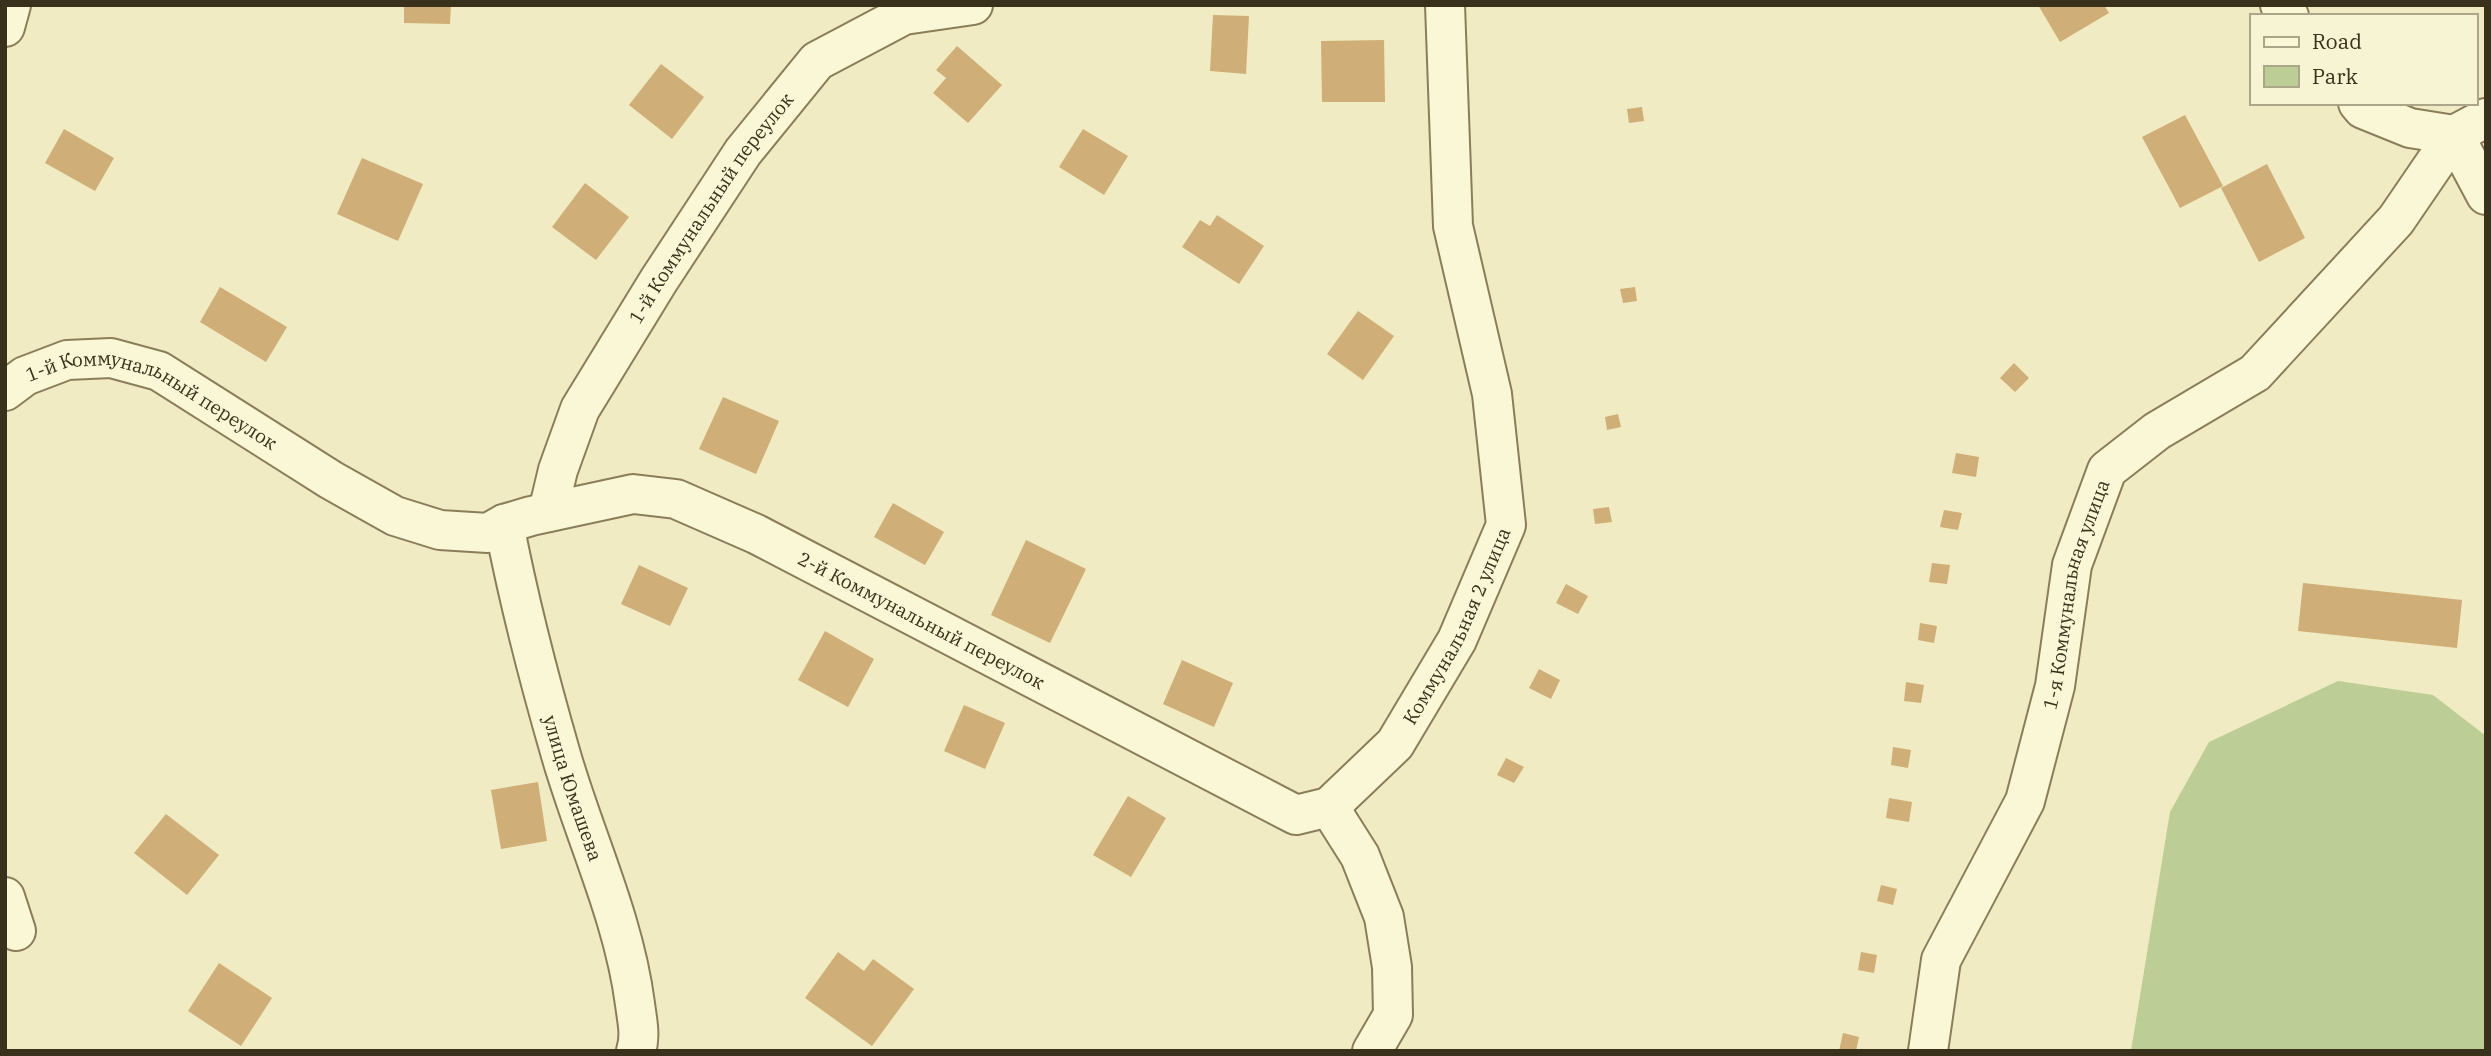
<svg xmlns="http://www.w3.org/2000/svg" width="2491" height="1056" font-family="'IBM Plex Serif',serif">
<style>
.green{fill:#bcce96}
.building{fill:#cfae77}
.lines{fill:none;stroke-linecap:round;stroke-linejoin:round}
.street-casing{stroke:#8b7d59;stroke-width:42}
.street{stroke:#faf7d6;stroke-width:38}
.labels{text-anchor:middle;stroke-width:5;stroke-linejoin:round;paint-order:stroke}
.street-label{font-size:19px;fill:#3a311d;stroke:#f7f4d3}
</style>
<rect width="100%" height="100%" fill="#f0ebc3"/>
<path class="green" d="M 2338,681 L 2433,695 L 2486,736 L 2486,1051 L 2131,1051 L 2170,812 L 2209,742 Z"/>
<path class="building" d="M 404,5 L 451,5 L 450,24 L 404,23 Z
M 2038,5 L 2104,5 L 2109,13 L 2060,42 Z
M 1213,15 L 1249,16 L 1246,74 L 1210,71 Z
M 1384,40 L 1385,102 L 1322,102 L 1321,41 Z
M 957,46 L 1002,85 L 968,123 L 933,93 L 946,78 L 936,70 Z
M 661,64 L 704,97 L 672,139 L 629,105 Z
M 1642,107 L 1644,121 L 1629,123 L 1627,109 Z
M 2185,115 L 2223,186 L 2180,208 L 2142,137 Z
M 64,129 L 114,158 L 95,191 L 45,163 Z
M 1083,129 L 1128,156 L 1104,195 L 1059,167 Z
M 362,158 L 423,184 L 398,241 L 337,214 Z
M 2267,164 L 2305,238 L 2259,262 L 2221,188 Z
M 585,183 L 629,217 L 596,260 L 552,227 Z
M 1217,215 L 1264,246 L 1239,284 L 1182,247 L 1200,220 L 1210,226 Z
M 220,287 L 287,327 L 266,362 L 200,322 Z
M 1635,287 L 1637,301 L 1623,303 L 1620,289 Z
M 1358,311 L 1394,336 L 1363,380 L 1327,354 Z
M 2014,363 L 2029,378 L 2015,392 L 2000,378 Z
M 723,397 L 779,421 L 756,474 L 699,449 Z
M 1618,414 L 1621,427 L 1607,430 L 1605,417 Z
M 1956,453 L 1979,457 L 1976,477 L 1952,473 Z
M 893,503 L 944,532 L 925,565 L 874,537 Z
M 1609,507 L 1612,522 L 1595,524 L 1593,509 Z
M 1944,510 L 1962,513 L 1958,530 L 1940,527 Z
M 1026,540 L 1086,569 L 1050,643 L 991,615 Z
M 1932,563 L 1950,565 L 1947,584 L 1929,582 Z
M 639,565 L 688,588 L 670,626 L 621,604 Z
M 2303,583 L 2462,600 L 2457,648 L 2298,631 Z
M 1566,584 L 1588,596 L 1578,614 L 1556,603 Z
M 1920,623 L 1937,626 L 1934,643 L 1918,640 Z
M 825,631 L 874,659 L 848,707 L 798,680 Z
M 1182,660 L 1233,683 L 1214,727 L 1163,704 Z
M 1539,669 L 1560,680 L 1551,699 L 1529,688 Z
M 1906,682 L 1924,685 L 1921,703 L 1904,701 Z
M 964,705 L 1005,723 L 985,769 L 944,751 Z
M 1893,747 L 1911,750 L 1908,768 L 1891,765 Z
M 1506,758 L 1524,767 L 1514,783 L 1497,775 Z
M 538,782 L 547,841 L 501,849 L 491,790 Z
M 1128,796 L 1166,818 L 1131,877 L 1093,855 Z
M 1889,798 L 1912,802 L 1909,822 L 1886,818 Z
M 166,814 L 219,855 L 187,895 L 134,853 Z
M 1881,885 L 1897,889 L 1893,905 L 1877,901 Z
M 838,952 L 864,971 L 873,959 L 914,989 L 872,1046 L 805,998 Z
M 1861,952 L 1877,955 L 1874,973 L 1858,970 Z
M 219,963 L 272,998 L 241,1046 L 188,1011 Z
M 1843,1033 L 1859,1037 L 1856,1051 L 1839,1051 Z"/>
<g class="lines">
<defs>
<g id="street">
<path d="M 2280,5 L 2289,16"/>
<path d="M 5,27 L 11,5"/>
<path d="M 2358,103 L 2363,109 L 2410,128 L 2454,135 L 2486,195"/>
<path id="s1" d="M 5,391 L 25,376 L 67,360 L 111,358 L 159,371 L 331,480 L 395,516 L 440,530 L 488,533 L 504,524 L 531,516 L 633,494 L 676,499 L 756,534 L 1296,815 L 1329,807 L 1395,744 L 1457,640 L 1506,525 L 1492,394 L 1453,226 L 1445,5"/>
<path id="s2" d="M 548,512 L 558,470 L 580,409 L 659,280 L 743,152 L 817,61 L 904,15 L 973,5"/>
<path id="s3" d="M 504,524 C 519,602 539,679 561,755 C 585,838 624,918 635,1004 C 637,1020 641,1035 636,1051"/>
<path d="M 1329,807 L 1360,856 L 1384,917 L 1392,967 L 1393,1015 L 1372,1051"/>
<path d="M 5,897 L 16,931"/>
<path id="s4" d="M 1928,1051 L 1941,960 L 2025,801 L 2055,686 L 2072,565 L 2107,470 L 2157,431 L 2255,373 L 2396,220 L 2454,135 L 2486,118"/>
</g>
</defs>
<use href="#street" class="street-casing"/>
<use href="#street" class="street"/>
</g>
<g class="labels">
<g class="street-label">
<text dy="7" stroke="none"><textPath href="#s2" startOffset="348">1-й Коммунальный переулок</textPath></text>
<text dy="7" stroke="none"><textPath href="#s1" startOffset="164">1-й Коммунальный переулок</textPath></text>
<text dy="7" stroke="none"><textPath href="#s4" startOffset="485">1-я Коммунальная улица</textPath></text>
<text dy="7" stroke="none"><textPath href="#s1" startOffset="1004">2-й Коммунальный переулок</textPath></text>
<text dy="7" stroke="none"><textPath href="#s1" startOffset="1685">Коммунальная 2 улица</textPath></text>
<text dy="7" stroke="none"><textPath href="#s3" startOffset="273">улица Юмашева</textPath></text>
</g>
</g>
<rect width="2491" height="1056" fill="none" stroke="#3a311d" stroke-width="14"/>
<rect x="2250" y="14" width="228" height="91" fill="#f7f4d3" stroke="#aba68a" stroke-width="2"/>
<rect x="2264" y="37" width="35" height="10" fill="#faf7d6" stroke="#aba68a" stroke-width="2"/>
<text x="2312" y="49" font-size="21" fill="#3a311d">Road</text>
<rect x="2264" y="66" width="35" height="21" fill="#bcce96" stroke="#aba68a" stroke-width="2"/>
<text x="2312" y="84" font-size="21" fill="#3a311d">Park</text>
</svg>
